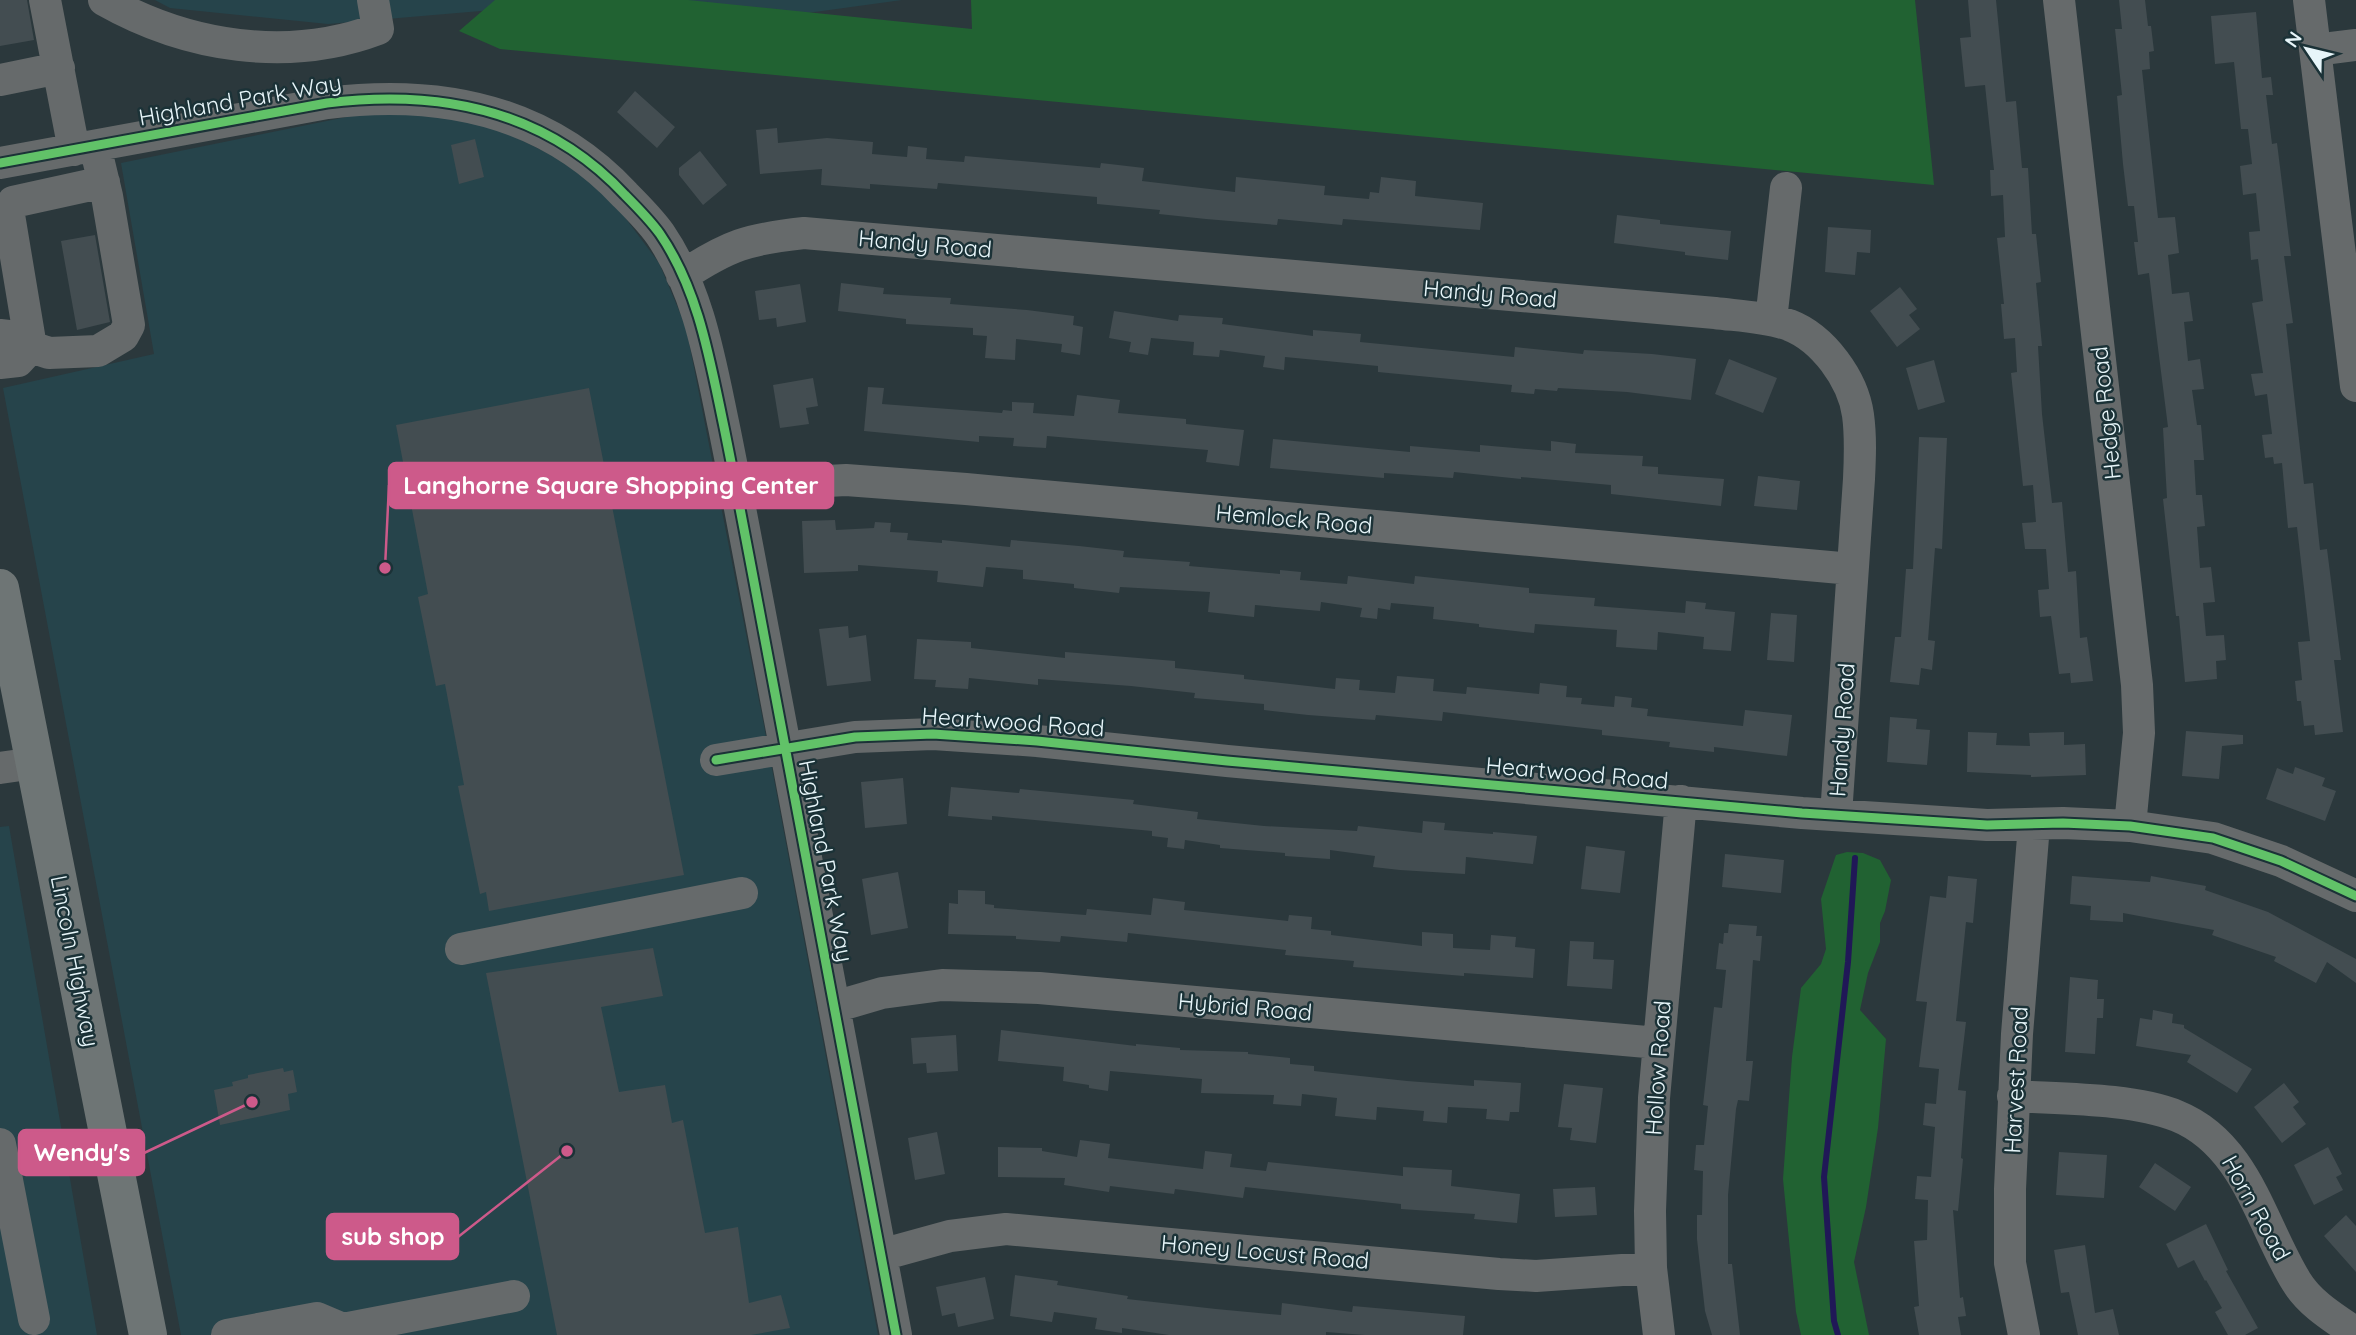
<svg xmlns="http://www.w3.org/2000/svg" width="2356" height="1335" font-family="Quicksand,sans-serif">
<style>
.built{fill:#26444b}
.green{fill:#216232}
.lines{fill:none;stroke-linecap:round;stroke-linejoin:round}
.stream{stroke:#201857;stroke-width:6}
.building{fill:#434d51}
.minor{stroke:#666a6b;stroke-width:32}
.major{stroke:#6e7575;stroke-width:38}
.cycleway-casing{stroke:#1b3237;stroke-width:13}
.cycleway{stroke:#61c268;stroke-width:9}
.labels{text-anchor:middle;stroke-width:5;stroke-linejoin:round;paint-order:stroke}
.street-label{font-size:23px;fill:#e7f5f9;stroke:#1b3237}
.leader{fill:none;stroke:#cd5a8a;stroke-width:2.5}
.callout-dot{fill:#cd5a8a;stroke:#1b3237;stroke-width:2.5}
.callout{fill:#cd5a8a;stroke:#cd5a8a;stroke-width:2.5}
.callout-label{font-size:24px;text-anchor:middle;font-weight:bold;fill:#fff}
</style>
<rect width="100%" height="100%" fill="#2b383c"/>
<path class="built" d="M 155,0 L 902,0 L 712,26 L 517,8 L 328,24 L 170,8 Z
M 426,111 L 495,127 L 565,162 L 612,200 L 659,263 L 686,327 L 764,726 L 878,1335 L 181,1335 L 3,388 L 154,354 L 121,163 L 366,113 Z
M 9,826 L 97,1335 L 0,1335 L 0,827 Z"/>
<path class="green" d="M 495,0 L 688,0 L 972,29 L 971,0 L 1915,0 L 1934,185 L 500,49 L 459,31 Z
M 1847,852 L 1863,853 L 1880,860 L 1891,880 L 1885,911 L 1880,923 L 1880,942 L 1868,973 L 1860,1010 L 1886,1039 L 1878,1128 L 1866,1207 L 1854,1262 L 1869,1335 L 1801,1335 L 1796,1312 L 1783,1179 L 1792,1057 L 1801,988 L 1821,964 L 1826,949 L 1821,899 L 1836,855 Z"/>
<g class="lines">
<path class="stream" d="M 1838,1335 L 1834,1321 L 1824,1177 L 1848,962 L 1855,858"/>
</g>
<path class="building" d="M 0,0 L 27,0 L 34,40 L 0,46 Z
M 1968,0 L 1996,0 L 2006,102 L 2016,101 L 2022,168 L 2028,168 L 2032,234 L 2036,234 L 2041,282 L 2036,283 L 2042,346 L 2038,346 L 2042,414 L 2052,503 L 2062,502 L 2068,572 L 2076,571 L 2080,638 L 2087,637 L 2093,681 L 2071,683 L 2070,673 L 2059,674 L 2051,616 L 2040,617 L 2038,590 L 2049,589 L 2046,549 L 2025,549 L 2022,523 L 2036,522 L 2033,485 L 2023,486 L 2011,373 L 2017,372 L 2015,338 L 2004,339 L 2001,304 L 2004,304 L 1997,238 L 2005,237 L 2003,195 L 1991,196 L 1990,170 L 1994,170 L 1985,85 L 1965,87 L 1960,38 L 1971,37 Z
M 2119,0 L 2145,0 L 2148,26 L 2151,26 L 2154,51 L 2149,52 L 2150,69 L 2142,70 L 2158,218 L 2175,217 L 2179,253 L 2168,255 L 2172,294 L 2189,292 L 2193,321 L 2184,322 L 2188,361 L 2200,359 L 2204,389 L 2192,390 L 2197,425 L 2201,425 L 2204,460 L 2194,460 L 2196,495 L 2202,495 L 2205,526 L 2197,527 L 2200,568 L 2211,567 L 2215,602 L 2203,603 L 2206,636 L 2224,635 L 2226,660 L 2216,661 L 2217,679 L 2185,682 L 2179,616 L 2176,616 L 2163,499 L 2167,498 L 2163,428 L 2168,427 L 2157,340 L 2149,273 L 2138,275 L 2134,242 L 2138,242 L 2134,206 L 2128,206 L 2123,164 L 2117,96 L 2122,95 L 2115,29 L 2122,29 Z
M 2256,12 L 2262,78 L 2271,77 L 2273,95 L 2266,95 L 2272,144 L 2277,143 L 2291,256 L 2284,256 L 2293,323 L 2286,324 L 2304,484 L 2313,483 L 2320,550 L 2327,549 L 2341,660 L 2334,660 L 2343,732 L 2315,735 L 2314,725 L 2304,726 L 2301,701 L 2297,701 L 2295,681 L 2302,680 L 2298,642 L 2310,641 L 2297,527 L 2288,528 L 2282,463 L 2274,464 L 2273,457 L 2265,458 L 2262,435 L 2272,434 L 2267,394 L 2255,396 L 2251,374 L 2263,373 L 2252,303 L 2263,301 L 2258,259 L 2251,260 L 2249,232 L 2260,231 L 2256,193 L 2243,195 L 2240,166 L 2252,164 L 2248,129 L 2241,129 L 2234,62 L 2215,64 L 2211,16 Z
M 635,91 L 675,127 L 657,148 L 617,112 Z
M 777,128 L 778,143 L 827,138 L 873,142 L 872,154 L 907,157 L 908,146 L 927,148 L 926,159 L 964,162 L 965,156 L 1100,168 L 1101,163 L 1144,168 L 1142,181 L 1235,192 L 1236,177 L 1325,186 L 1324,195 L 1369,199 L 1370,192 L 1379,193 L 1381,177 L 1416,181 L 1415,196 L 1483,203 L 1480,230 L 1343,219 L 1342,225 L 1278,219 L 1277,225 L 1206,219 L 1159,214 L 1160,210 L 1097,204 L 1097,197 L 938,183 L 937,189 L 870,184 L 870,189 L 821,185 L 822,169 L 760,174 L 756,130 Z
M 475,139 L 484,177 L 459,184 L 451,145 Z
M 700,151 L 727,185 L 703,205 L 679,175 L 679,168 Z
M 1617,215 L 1660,220 L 1660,224 L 1731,231 L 1728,260 L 1685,255 L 1685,252 L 1614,243 Z
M 1828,227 L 1871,230 L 1870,253 L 1857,252 L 1855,275 L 1825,272 Z
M 95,235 L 110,322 L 77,330 L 61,241 Z
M 841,283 L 884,288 L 883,294 L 951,298 L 950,304 L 1027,310 L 1074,316 L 1073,325 L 1083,327 L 1080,355 L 1061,352 L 1062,344 L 1016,339 L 1015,360 L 985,358 L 987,336 L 973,335 L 973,328 L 906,324 L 906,319 L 838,311 Z
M 800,284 L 806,322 L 777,327 L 776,318 L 759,320 L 755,291 Z
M 1900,287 L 1917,309 L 1909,315 L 1920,329 L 1897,347 L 1870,311 Z
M 1114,311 L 1178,321 L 1179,315 L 1223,318 L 1222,324 L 1313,336 L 1313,330 L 1361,334 L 1360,342 L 1514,357 L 1515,347 L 1583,354 L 1584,350 L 1652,354 L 1696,359 L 1691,400 L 1627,392 L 1558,388 L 1557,391 L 1535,389 L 1534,394 L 1511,392 L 1512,385 L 1378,372 L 1378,366 L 1285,357 L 1284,370 L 1263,367 L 1265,356 L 1220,350 L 1219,357 L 1193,355 L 1194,342 L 1151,338 L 1148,355 L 1129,352 L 1131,342 L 1109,338 Z
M 1729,359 L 1777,378 L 1763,413 L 1715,394 Z
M 1934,360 L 1945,402 L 1918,410 L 1906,368 Z
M 813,378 L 818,406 L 806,408 L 809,424 L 780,428 L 773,385 Z
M 868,387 L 884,388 L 882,404 L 1002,413 L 1003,410 L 1012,411 L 1012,402 L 1034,403 L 1033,413 L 1074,416 L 1077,395 L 1120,400 L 1118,413 L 1186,419 L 1186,424 L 1244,430 L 1239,466 L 1206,462 L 1208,450 L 1047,436 L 1046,448 L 1013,446 L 1014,438 L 979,436 L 979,442 L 864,431 Z
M 589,388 L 684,875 L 489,911 L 486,892 L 480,894 L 458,786 L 464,785 L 445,684 L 436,686 L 418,597 L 428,594 L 396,425 Z
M 1919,437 L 1947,438 L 1942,549 L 1935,548 L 1928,640 L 1935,641 L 1932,670 L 1921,668 L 1919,685 L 1890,682 L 1895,637 L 1901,637 L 1906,569 L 1913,569 Z
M 1273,439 L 1410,452 L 1410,446 L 1480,452 L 1480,445 L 1551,451 L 1551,441 L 1576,444 L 1575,453 L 1643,456 L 1642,466 L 1658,467 L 1658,474 L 1724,479 L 1721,506 L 1611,494 L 1611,485 L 1521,477 L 1521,479 L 1454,472 L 1453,478 L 1384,473 L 1384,478 L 1270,468 Z
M 1758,476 L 1800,481 L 1797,510 L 1754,506 Z
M 835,520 L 836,530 L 874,528 L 875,522 L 891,523 L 890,532 L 908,533 L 907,540 L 942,543 L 942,540 L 1010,547 L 1011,540 L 1079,546 L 1124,551 L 1123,557 L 1190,562 L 1189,566 L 1280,574 L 1280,570 L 1301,572 L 1300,580 L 1347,584 L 1348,576 L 1414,584 L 1415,576 L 1529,588 L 1529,593 L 1595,598 L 1594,606 L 1685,613 L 1686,601 L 1706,603 L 1705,609 L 1735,612 L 1731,651 L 1703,649 L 1704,637 L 1658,632 L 1657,650 L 1616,647 L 1617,630 L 1535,624 L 1534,633 L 1479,627 L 1479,624 L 1433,619 L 1434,607 L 1391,603 L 1390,610 L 1378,608 L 1377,619 L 1360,617 L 1362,608 L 1321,602 L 1320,611 L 1255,605 L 1254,617 L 1208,612 L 1210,592 L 1120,587 L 1119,593 L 1074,588 L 1074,584 L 1023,579 L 1023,570 L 986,567 L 983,587 L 937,582 L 938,571 L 858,565 L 858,571 L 804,573 L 802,521 Z
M 1771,613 L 1797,615 L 1794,662 L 1767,660 Z
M 848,626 L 849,638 L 866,635 L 871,681 L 827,686 L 819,629 Z
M 917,639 L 971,642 L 971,648 L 1065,658 L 1065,652 L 1175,661 L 1175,668 L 1244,675 L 1244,679 L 1335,689 L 1336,678 L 1360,680 L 1359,690 L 1395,693 L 1397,676 L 1434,679 L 1433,691 L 1466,694 L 1467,687 L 1539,694 L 1540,683 L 1567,686 L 1566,697 L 1582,698 L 1581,704 L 1614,707 L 1615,696 L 1632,698 L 1631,707 L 1648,709 L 1647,716 L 1743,726 L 1745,710 L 1792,715 L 1787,756 L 1714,747 L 1714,752 L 1669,747 L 1670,742 L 1602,735 L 1602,730 L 1443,712 L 1442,721 L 1376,715 L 1375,720 L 1308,715 L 1264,710 L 1264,704 L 1194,698 L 1195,693 L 1131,686 L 1038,679 L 1038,685 L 969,678 L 968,689 L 935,687 L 936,680 L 914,679 Z
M 1890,717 L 1917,719 L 1916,729 L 1930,730 L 1927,765 L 1887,762 Z
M 2186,731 L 2243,735 L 2243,744 L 2222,746 L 2219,779 L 2182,776 Z
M 1968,732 L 1997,733 L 1996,745 L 2030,746 L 2029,733 L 2064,732 L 2064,745 L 2085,744 L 2086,775 L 2031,777 L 2031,775 L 1967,772 Z
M 2295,767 L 2325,778 L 2322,786 L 2336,791 L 2325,821 L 2266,799 L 2277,768 L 2293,774 Z
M 903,778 L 907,824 L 865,828 L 861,782 Z
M 951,787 L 1019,793 L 1020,789 L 1134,800 L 1133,804 L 1198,812 L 1197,819 L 1264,826 L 1357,831 L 1358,826 L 1422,833 L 1423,821 L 1445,823 L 1444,830 L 1493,834 L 1493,832 L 1537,836 L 1533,864 L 1466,857 L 1465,874 L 1400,870 L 1373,867 L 1375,856 L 1330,850 L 1330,859 L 1285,856 L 1285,853 L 1220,848 L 1220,845 L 1185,840 L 1184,849 L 1167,847 L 1168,838 L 1152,836 L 1152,831 L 992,816 L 992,820 L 948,816 Z
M 1586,846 L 1625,851 L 1620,893 L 1581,889 Z
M 1725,854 L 1784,860 L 1781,893 L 1722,887 Z
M 898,872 L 908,928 L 871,935 L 862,879 Z
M 1948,876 L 1977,879 L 1973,923 L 1966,922 L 1956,1021 L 1966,1022 L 1958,1090 L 1966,1091 L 1961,1158 L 1963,1159 L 1958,1211 L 1953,1210 L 1960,1298 L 1963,1297 L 1966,1316 L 1958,1317 L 1961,1335 L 1919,1335 L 1914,1307 L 1919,1306 L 1914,1241 L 1927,1240 L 1928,1200 L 1915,1199 L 1917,1176 L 1931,1177 L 1935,1127 L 1923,1125 L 1925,1103 L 1936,1104 L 1939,1069 L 1919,1067 L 1927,1002 L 1916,1001 L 1930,896 L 1946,898 Z
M 2072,876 L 2150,882 L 2151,876 L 2206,886 L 2205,890 L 2268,912 L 2356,959 L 2356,983 L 2327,962 L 2316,983 L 2274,961 L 2276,957 L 2212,935 L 2214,930 L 2123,913 L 2123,922 L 2090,920 L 2091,906 L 2070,904 Z
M 958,890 L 985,891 L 985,904 L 994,905 L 994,908 L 1086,915 L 1087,909 L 1151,915 L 1153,898 L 1185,902 L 1184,910 L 1288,921 L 1289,915 L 1312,917 L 1311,929 L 1331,931 L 1331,935 L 1422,946 L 1422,932 L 1453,934 L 1453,948 L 1490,950 L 1491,935 L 1516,937 L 1515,947 L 1535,949 L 1533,978 L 1464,973 L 1464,976 L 1353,967 L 1354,961 L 1285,955 L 1286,950 L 1128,933 L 1127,942 L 1061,936 L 1060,942 L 1016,939 L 1016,936 L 948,934 L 949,903 L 958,904 Z
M 1729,924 L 1757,926 L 1756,936 L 1762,936 L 1760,961 L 1753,960 L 1746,1061 L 1753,1061 L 1749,1101 L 1738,1100 L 1736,1109 L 1728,1195 L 1728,1264 L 1732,1264 L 1740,1335 L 1712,1335 L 1705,1311 L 1697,1239 L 1697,1215 L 1702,1215 L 1703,1171 L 1694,1170 L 1696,1145 L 1704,1145 L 1708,1106 L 1703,1105 L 1714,1007 L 1722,1008 L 1726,970 L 1716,969 L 1719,943 L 1723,944 L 1724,933 L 1728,933 Z
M 1570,941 L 1594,942 L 1593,959 L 1614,960 L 1612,989 L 1567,986 Z
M 653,948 L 663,996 L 601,1007 L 619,1092 L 665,1085 L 672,1123 L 683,1120 L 705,1233 L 738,1227 L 749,1303 L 781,1295 L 790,1328 L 751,1335 L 557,1335 L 486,973 Z
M 2070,977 L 2098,980 L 2097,999 L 2104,999 L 2103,1018 L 2097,1018 L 2095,1054 L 2065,1052 Z
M 2153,1010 L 2173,1014 L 2172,1023 L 2184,1025 L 2184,1028 L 2252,1069 L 2237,1093 L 2187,1062 L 2191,1055 L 2136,1046 L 2140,1018 L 2152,1020 Z
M 1001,1030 L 1136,1046 L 1136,1044 L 1180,1048 L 1180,1050 L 1248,1052 L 1248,1054 L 1290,1058 L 1290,1064 L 1314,1066 L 1314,1071 L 1407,1081 L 1474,1086 L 1474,1080 L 1521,1083 L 1519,1112 L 1510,1112 L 1509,1121 L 1486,1119 L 1487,1109 L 1448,1107 L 1447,1123 L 1423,1121 L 1424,1111 L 1377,1107 L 1376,1120 L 1335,1116 L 1337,1098 L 1302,1094 L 1301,1106 L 1273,1104 L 1274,1095 L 1201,1093 L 1202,1079 L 1110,1071 L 1108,1091 L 1089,1088 L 1089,1085 L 1063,1081 L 1064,1067 L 998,1061 Z
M 956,1035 L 958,1071 L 927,1073 L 926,1063 L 913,1064 L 911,1038 Z
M 283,1068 L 284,1072 L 293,1070 L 297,1092 L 288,1094 L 290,1110 L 220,1125 L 214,1090 L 233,1086 L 232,1082 L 248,1078 L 248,1075 Z
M 2284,1083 L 2299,1102 L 2293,1107 L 2306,1124 L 2282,1143 L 2254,1107 Z
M 1564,1084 L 1603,1088 L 1596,1143 L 1570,1140 L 1572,1128 L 1558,1127 Z
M 937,1132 L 945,1174 L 915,1180 L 908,1138 Z
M 1080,1140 L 1110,1144 L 1108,1158 L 1203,1169 L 1205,1151 L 1232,1154 L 1230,1167 L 1266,1171 L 1268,1162 L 1403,1176 L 1403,1167 L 1452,1170 L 1451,1186 L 1520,1194 L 1517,1223 L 1474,1219 L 1475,1214 L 1401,1209 L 1401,1204 L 1245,1187 L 1243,1198 L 1175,1189 L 1174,1194 L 1110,1186 L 1109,1192 L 1064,1185 L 1065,1178 L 998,1177 L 998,1147 L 1042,1148 L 1042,1151 L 1077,1157 Z
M 2328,1147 L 2342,1174 L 2336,1177 L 2343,1190 L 2314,1205 L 2294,1165 Z
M 2059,1152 L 2107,1155 L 2104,1198 L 2056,1195 Z
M 2155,1163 L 2191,1187 L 2175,1211 L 2139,1187 Z
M 1595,1187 L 1597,1215 L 1555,1217 L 1553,1189 Z
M 2346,1215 L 2356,1226 L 2356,1272 L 2324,1236 Z
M 2206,1224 L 2228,1270 L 2226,1271 L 2258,1328 L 2245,1335 L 2228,1335 L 2215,1312 L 2222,1308 L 2206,1280 L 2205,1281 L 2194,1260 L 2178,1268 L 2166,1244 Z
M 2085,1245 L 2095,1313 L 2113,1309 L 2119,1335 L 2078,1335 L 2069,1292 L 2061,1293 L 2054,1250 Z
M 1015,1275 L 1058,1281 L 1057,1285 L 1128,1296 L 1127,1299 L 1216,1309 L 1281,1315 L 1282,1303 L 1352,1312 L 1353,1306 L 1465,1316 L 1463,1335 L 1365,1335 L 1326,1332 L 1326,1335 L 1169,1335 L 1122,1328 L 1122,1333 L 1095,1329 L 1097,1318 L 1054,1312 L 1052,1322 L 1010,1316 Z
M 985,1277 L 994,1319 L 958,1327 L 955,1313 L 942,1316 L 936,1287 Z"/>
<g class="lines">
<path class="minor" d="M 45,0 L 74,150
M 104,0 C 187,47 288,63 378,29 L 373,0
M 2059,0 L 2137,685 L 2139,733 L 2130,826
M 2309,0 L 2356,386
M 2315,50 L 2356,45
M 0,80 L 59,68
M 0,163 L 327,103 C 439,89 545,109 625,195 C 637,207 650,220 660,234 C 699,291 710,361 724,427 C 738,496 751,566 764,635 C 808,869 853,1102 896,1335
M 682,276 C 729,245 748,239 804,233 L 1715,313 C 1739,316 1766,317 1789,325 C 1823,338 1853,379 1858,415 C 1861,437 1860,458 1859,479 L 1836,815
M 1771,320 L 1786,188
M 0,335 L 17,337 L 31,347 L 49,353 L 98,351 L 123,336 L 129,325 L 107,196 L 95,146
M 0,363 L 18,361 L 31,347 L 8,209 L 13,202 L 104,182
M 737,492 L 790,483 L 846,480 L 966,489 L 1852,569
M 716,760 L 855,737 L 933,734 L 1037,741 L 1227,761 L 1802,813 L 1987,825 L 2063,823 L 2130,826 L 2213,838 L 2281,861 L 2356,896
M 0,768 L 35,763
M 461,949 L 742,893
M 834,1007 L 882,993 L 942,985 L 1039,988 L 1658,1043
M 2013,1096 C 2062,1099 2132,1098 2177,1116 C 2246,1144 2261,1224 2296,1281 C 2310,1304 2334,1318 2356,1333
M 0,1144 L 34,1319
M 881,1255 L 950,1236 L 1006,1229 L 1499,1274 L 1536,1276 L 1651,1268
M 227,1335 L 317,1318 L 343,1329
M 335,1335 L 343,1329 L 514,1296
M 1659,1335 L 1651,1268 L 1650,1211 L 1654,1098 L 1681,801
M 2024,1335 L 2010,1263 L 2010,1189 L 2017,1034 L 2034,825"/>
<path class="major" d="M 0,588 L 148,1335"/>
<defs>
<path id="cycleway" d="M 0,163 L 327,103 C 439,89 545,109 625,195 C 637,207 650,220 660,234 C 699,291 710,361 724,427 C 738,496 751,566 764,635 C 808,869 853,1102 896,1335
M 716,760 L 855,737 L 933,734 L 1037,741 L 1227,761 L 1802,813 L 1987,825 L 2063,823 L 2130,826 L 2213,838 L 2281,861 L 2356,896"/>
</defs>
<use href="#cycleway" class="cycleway-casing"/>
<use href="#cycleway" class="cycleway"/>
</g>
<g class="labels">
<g class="street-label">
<text transform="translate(240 100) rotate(-10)" y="8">Highland Park Way</text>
<text transform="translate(925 244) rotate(5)" y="8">Handy Road</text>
<text transform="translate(1490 294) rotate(5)" y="8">Handy Road</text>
<text transform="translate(2106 413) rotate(-96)" y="8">Hedge Road</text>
<text transform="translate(1294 519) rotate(5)" y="8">Hemlock Road</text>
<text transform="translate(1013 722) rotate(4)" y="8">Heartwood Road</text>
<text transform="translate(1842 730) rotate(-86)" y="8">Handy Road</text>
<text transform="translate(1577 773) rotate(5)" y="8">Heartwood Road</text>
<text transform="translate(826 861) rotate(79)" y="8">Highland Park Way</text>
<text transform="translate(75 961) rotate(79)" y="8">Lincoln Highway</text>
<text transform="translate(1245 1007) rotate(5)" y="8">Hybrid Road</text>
<text transform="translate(1658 1068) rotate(-86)" y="8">Hollow Road</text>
<text transform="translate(2016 1080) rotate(-87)" y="8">Harvest Road</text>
<text transform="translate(2256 1208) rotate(61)" y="8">Horn Road</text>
<text transform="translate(1265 1252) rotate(5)" y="8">Honey Locust Road</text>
</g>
</g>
<path class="leader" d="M385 568L389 485M252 1102L144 1153M567 1151L458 1237"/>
<g class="callout-dot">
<circle cx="385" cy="568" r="7"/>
<circle cx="252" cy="1102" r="7"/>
<circle cx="567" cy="1151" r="7"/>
</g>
<g class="callout">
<rect x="389" y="463" width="444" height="45" rx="7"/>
<rect x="19" y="1130" width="125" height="45" rx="7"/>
<rect x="327" y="1214" width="131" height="45" rx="7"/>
</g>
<g class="callout-label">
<text x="611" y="494">Langhorne Square Shopping Center</text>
<text x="82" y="1161">Wendy's</text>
<text x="393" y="1245">sub shop</text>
</g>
<g transform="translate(2307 49) rotate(305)" stroke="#1b3237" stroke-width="5" paint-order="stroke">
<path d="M0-5L12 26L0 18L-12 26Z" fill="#e7f5f9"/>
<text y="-10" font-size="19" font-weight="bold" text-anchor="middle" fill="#e7f5f9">N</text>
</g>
</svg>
